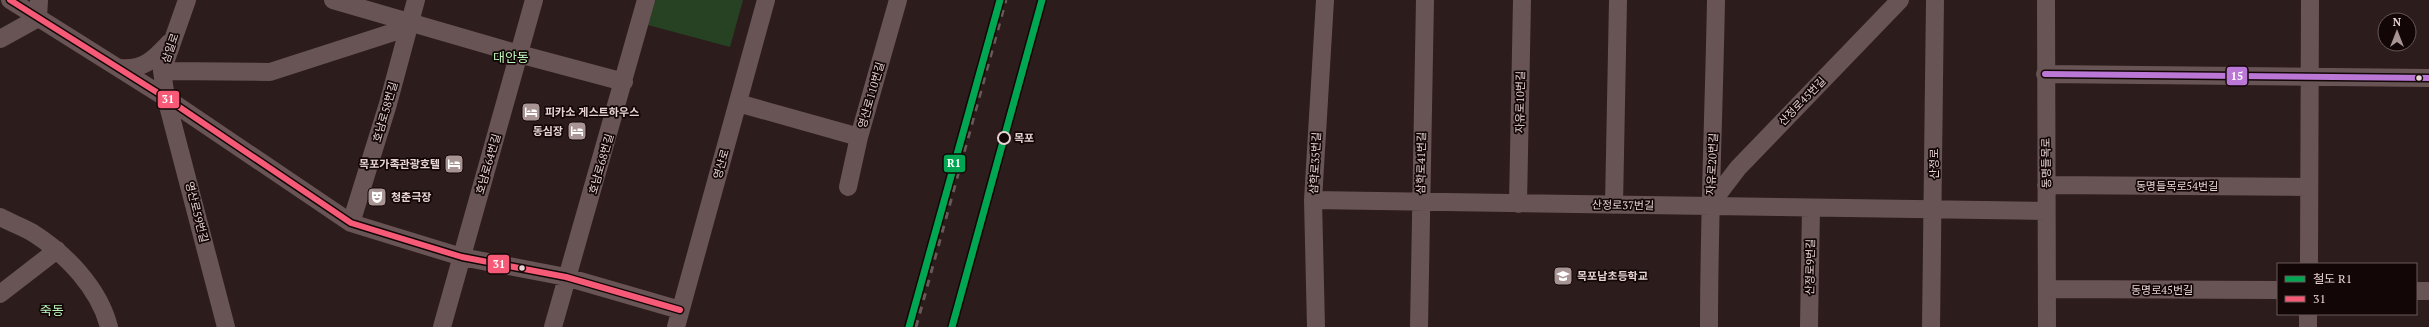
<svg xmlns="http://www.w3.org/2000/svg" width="2429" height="327" font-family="'PT Serif','Noto Sans KR',serif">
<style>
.green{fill:#264223}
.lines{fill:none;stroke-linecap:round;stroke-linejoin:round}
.minor{stroke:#685454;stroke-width:18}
.rail{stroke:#685858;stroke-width:3;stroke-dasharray:7 7;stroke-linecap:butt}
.bus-1-casing{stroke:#120606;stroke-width:9}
.bus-2-casing{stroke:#120606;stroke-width:9}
.bus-1{stroke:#f75a77;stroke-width:6}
.bus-2{stroke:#ba77d6;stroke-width:6}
.rail-1-casing{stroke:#120606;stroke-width:10}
.rail-1{stroke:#00a651;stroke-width:7}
.bus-dot{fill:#e8d4d3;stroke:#120606;stroke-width:1.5}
.stop-dot{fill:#120606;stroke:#e8d4d3;stroke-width:2}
.labels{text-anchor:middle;stroke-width:3.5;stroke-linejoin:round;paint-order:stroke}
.street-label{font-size:11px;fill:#e8d4d3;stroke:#120606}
.poi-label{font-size:11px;font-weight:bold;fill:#e8d4d3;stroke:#120606;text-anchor:start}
.stop-label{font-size:11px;font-weight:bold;fill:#e8d4d3;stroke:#120606;text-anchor:start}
.quarter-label{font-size:13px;fill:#bbf5b8;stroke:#120606}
.line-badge{stroke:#120606;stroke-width:1.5}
.badge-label{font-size:11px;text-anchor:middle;font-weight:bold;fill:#fff}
</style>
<rect width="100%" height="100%" fill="#2d1c1c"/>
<path class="green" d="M 655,0 L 743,0 L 730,47 L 648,25 Z"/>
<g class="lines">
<path class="minor" d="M 10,0 L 166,98 L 351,223 L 462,257 L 566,277 L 680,310
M 187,0 L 162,71 L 166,98 L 226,327
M 333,0 L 519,54 L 624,82
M 2046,0 L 2047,327
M 0,39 L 38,18 L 39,0
M 120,68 C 144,70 154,59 169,43
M 162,71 L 270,72 L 394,32 L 410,22
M 2045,74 L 2429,78
M 738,103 L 859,137 L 898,0
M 2046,185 L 2309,187
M 848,187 L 859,137
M 1313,200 L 2046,211
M 1518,204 L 1522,0
M 1614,205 L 1618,0
M 1709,206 L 1738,168 L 1900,0
M 0,217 C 11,223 23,227 33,233 C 66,254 99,288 109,327
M 351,223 L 388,104 L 416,0
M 2309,264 L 2310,0
M 2047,289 L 2278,290
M 2416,291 L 2429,291
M 0,294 L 57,250
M 442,327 L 534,0
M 553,327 L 646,0
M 676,327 L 766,0
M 1316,327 L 1313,200 L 1325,0
M 1419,327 L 1425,0
M 1709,327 C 1709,218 1714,109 1716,0
M 1809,327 L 1811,208
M 1931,327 L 1935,0
M 2308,327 L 2308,314"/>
<path class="rail" d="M 909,327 L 1000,0
M 916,327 L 1006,0
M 952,327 L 1042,0"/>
<defs>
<path id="bus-1" d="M 10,0 L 166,98 L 351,223 L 462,257 L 566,277 L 680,310"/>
<path id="bus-2" d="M 2045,74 L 2429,78"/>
</defs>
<use href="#bus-1" class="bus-1-casing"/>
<use href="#bus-2" class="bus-2-casing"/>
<use href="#bus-1" class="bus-1"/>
<use href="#bus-2" class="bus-2"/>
<defs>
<path id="rail-1" d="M 909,327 L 1000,0
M 952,327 L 1042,0"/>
</defs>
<use href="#rail-1" class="rail-1-casing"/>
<use href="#rail-1" class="rail-1"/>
</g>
<defs>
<symbol id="hotel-square" viewBox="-11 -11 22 22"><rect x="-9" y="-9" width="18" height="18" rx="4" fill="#a79493" stroke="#120606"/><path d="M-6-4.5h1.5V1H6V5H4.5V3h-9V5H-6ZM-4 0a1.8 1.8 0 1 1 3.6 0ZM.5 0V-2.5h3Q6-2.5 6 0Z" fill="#fff"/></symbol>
<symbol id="theatre-square" viewBox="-11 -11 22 22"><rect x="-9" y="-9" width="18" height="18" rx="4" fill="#a79493" stroke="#120606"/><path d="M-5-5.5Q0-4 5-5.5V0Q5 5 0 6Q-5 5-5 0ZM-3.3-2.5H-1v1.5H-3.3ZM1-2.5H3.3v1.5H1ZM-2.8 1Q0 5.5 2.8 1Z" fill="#fff"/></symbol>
<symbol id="school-square" viewBox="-11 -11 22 22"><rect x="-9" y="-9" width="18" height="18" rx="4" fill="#a79493" stroke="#120606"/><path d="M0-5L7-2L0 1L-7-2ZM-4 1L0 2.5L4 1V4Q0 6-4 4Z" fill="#fff"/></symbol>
</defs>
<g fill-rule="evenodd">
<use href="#hotel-square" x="520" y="101" width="22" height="22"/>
<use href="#hotel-square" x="566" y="120" width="22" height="22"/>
<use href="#hotel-square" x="443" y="153" width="22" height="22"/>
<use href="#theatre-square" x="366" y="186" width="22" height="22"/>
<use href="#school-square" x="1552" y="265" width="22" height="22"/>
</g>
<g class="bus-dot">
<circle cx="2419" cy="78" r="3.5"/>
<circle cx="522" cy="268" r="3.5"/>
</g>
<circle class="stop-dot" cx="1004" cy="138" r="6"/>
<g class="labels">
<g class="street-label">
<text transform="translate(170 48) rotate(-71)" y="4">삼일로</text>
<text transform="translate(871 95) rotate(-74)" y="4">영산로110번길</text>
<text transform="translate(1802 101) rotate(-46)" y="4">산정로45번길</text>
<text transform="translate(1520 102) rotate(-89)" y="4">자유로10번길</text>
<text transform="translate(385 112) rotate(-74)" y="4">호남로58번길</text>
<text transform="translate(1315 163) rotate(-87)" y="4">삼학로35번길</text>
<text transform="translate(1421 163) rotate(-89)" y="4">삼학로41번길</text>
<text transform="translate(2046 163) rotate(-91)" y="4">동명들목로</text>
<text transform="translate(488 164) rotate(-74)" y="4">호남로64번길</text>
<text transform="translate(601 164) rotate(-74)" y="4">호남로68번길</text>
<text transform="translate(721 164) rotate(-74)" y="4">영산로</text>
<text transform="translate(1712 164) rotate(-87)" y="4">자유로20번길</text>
<text transform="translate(1934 164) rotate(-90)" y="4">산정로</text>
<text x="2177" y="190">동명들목로54번길</text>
<text transform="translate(1623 205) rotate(1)" y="4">산정로37번길</text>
<text transform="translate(197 212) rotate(76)" y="4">영산로59번길</text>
<text transform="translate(1810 267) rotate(-89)" y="4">산정로9번길</text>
<text x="2162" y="294">동명로45번길</text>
</g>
<g class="poi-label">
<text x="545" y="116">피카소 게스트하우스</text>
<text x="563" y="135" text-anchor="end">동심장</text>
<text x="440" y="168" text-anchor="end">목포가족관광호텔</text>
<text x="391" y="201">청춘극장</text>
<text x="1577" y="280">목포남초등학교</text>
</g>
<g class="stop-label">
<text x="1014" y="142">목포</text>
</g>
<g class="quarter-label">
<text x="511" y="62">대안동</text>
<text x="52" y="315">죽동</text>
</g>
</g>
<g class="line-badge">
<rect x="2226" y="66" width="22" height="20" rx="4" fill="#ba77d6"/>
<rect x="157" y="90" width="23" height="19" rx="4" fill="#f75a77"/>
<rect x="943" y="154" width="23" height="19" rx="4" fill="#00a651"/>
<rect x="487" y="254" width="23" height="20" rx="4" fill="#f75a77"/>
</g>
<g class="badge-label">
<text x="2237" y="80">15</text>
<text x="168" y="103">31</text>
<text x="954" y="167">R1</text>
<text x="499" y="268">31</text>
</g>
<rect x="2277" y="263" width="140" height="52" fill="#120606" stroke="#685858"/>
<rect x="2285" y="276" width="20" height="6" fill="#00a651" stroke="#685858"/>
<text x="2313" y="283" font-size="12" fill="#e8d4d3">철도 R1</text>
<rect x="2285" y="296" width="20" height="6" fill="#f75a77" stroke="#685858"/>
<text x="2313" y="303" font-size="12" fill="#e8d4d3">31</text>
<g transform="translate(2397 32)"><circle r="19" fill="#120606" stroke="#685858"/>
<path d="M0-3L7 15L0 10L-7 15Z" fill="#a79493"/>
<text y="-6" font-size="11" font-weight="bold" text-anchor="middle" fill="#e8d4d3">N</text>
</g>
</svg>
